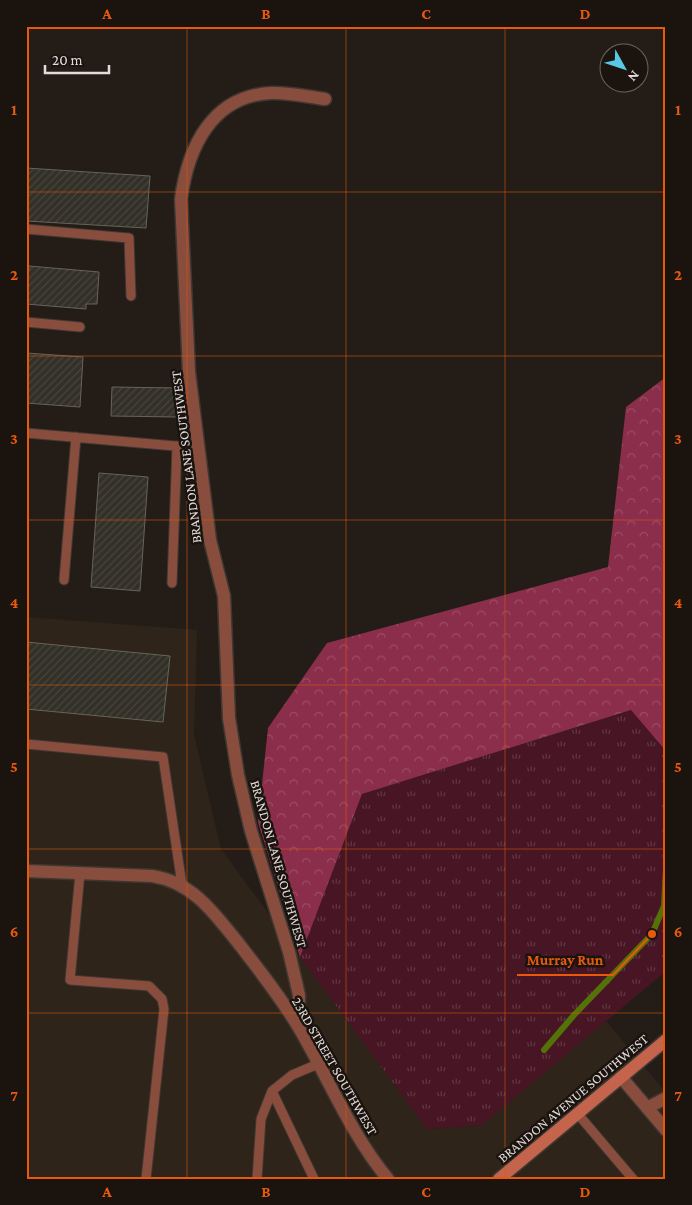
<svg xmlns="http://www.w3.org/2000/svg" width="692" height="1205" font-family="'Crimson Pro',serif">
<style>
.built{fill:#2f2419}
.grass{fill:url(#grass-tufts)}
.forest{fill:url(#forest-crowns)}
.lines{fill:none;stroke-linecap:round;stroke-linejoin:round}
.stream{stroke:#547205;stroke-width:6}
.building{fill:url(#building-hatch);stroke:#666459}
.lane-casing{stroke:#3f3832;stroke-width:11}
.street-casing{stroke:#3f3832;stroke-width:15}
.secondary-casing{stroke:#3f3832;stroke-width:15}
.lane{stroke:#894d3e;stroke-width:9}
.street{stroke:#894d3e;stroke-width:12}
.secondary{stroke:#c4644d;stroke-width:12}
.grid{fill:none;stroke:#e8590c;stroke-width:1;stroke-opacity:0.55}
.labels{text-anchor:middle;stroke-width:5;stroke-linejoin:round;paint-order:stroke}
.street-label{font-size:14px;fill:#e2ddd9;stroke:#1b140e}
.leader{fill:none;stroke:#e8590c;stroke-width:2}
.callout-dot{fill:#e8590c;stroke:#1b140e;stroke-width:2}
.callout-label{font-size:15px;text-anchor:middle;font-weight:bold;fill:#e8590c;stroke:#1b140e;stroke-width:5;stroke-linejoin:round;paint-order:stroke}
.neatline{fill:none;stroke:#e8590c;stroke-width:2}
.grid-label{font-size:16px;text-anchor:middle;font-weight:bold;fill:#e8590c}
</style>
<defs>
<pattern id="grass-tufts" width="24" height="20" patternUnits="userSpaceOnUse" patternTransform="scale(1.25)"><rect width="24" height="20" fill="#471524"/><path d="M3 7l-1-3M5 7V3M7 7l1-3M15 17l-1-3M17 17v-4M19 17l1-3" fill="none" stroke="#613743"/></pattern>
<pattern id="forest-crowns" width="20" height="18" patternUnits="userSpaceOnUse" patternTransform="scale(1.25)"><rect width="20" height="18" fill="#8b2e4c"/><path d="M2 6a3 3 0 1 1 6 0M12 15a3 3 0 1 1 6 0" fill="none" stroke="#9b4c65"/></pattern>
<pattern id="building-hatch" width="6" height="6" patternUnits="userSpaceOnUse" patternTransform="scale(1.25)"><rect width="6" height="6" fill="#323027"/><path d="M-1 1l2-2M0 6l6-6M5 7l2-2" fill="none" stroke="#46443c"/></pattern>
</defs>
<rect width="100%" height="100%" fill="#241d17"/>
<path class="built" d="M 26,617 L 197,630 L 194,735 L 221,849 L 427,1129 L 482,1125 L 606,1021 L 666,1093 L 666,1179 L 26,1179 Z"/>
<path class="grass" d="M 632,710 L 666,751 L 666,971 L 482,1125 L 427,1129 L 300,957 L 362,794 Z"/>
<path class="forest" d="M 666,377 L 666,751 L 631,710 L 362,794 L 300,957 L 258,822 L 268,728 L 327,643 L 608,567 L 626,407 Z"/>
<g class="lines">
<path class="stream" d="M 544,1050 L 574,1015 L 652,934 L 664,906 L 666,869"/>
</g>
<path class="building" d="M 26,168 L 150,176 L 146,228 L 26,221 Z
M 29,266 L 99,272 L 97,304 L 86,304 L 86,309 L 26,304 Z
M 26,353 L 83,357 L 80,407 L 26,403 Z
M 112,387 L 178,388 L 178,417 L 111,416 Z
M 99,473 L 148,477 L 140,591 L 91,587 Z
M 26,642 L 170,656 L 163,722 L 26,709 Z"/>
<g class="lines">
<defs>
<path id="lane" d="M 26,229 L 129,238 L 131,296
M 26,322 L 80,327
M 26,433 L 198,448
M 64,580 L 76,437
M 172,583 L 177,446
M 26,744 L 163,757 L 182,885
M 80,873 L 70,980 L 149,986 L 162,999 L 164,1009 L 146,1179
M 272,1091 L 292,1075 L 318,1064
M 577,1113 L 633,1179
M 257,1179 L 261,1119 L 272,1091 L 314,1179"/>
<path id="street" d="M 26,871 L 152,876 C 193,882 215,914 239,944 C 260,971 282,999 299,1028 C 329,1079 350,1133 388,1179
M 299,1027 L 299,995 L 289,952 L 251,831 L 238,775 L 229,718 L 224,596 L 210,540 L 189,372 L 181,199 C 188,147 212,96 271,93 C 289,92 308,97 325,99
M 621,1077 L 666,1130
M 647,1108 L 666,1098"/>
<path id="secondary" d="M 499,1179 L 666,1040"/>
</defs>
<use href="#lane" class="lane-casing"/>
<use href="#street" class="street-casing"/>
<use href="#secondary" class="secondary-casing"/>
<use href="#lane" class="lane"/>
<use href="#street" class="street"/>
<use href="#secondary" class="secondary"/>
</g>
<path class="grid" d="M 187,26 L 187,1179M 346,26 L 346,1179M 505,26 L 505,1179M 26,192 L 666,192M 26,356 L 666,356M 26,520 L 666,520M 26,685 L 666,685M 26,849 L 666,849M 26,1013 L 666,1013"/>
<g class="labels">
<g class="street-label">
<text transform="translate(186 457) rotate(-97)" y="5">BRANDON LANE SOUTHWEST</text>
<text transform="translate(279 864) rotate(74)" y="5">BRANDON LANE SOUTHWEST</text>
<text transform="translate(335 1066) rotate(60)" y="5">23RD STREET SOUTHWEST</text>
<text transform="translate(573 1098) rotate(-40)" y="5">BRANDON AVENUE SOUTHWEST</text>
</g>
</g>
<path class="leader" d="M652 934L613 975H517"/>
<circle class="callout-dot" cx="652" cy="934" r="5"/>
<g class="callout-label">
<text x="565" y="965">Murray Run</text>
</g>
<rect width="692" height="1205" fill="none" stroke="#1b140e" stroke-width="55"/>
<g transform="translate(624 68) rotate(130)"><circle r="24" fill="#1b140e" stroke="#6b645f"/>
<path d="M0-4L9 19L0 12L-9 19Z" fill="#59c8e5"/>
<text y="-8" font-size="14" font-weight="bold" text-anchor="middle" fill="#e2ddd9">N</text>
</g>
<path d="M45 65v8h64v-8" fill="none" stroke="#e2ddd9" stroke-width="2.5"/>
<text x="52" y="65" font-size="15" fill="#e2ddd9" stroke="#1b140e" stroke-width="4" paint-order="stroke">20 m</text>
<rect x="28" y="28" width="636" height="1150" class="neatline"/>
<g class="grid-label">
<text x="107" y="19">A</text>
<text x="266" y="19">B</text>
<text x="426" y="19">C</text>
<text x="585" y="19">D</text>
<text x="14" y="115">1</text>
<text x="678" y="115">1</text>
<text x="14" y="280">2</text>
<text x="678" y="280">2</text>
<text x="14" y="444">3</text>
<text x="678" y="444">3</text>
<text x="14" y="608">4</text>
<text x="678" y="608">4</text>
<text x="14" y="772">5</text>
<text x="678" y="772">5</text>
<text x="14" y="937">6</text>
<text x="678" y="937">6</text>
<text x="14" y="1101">7</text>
<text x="678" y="1101">7</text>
<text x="107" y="1197">A</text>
<text x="266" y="1197">B</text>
<text x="426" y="1197">C</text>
<text x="585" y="1197">D</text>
</g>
</svg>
